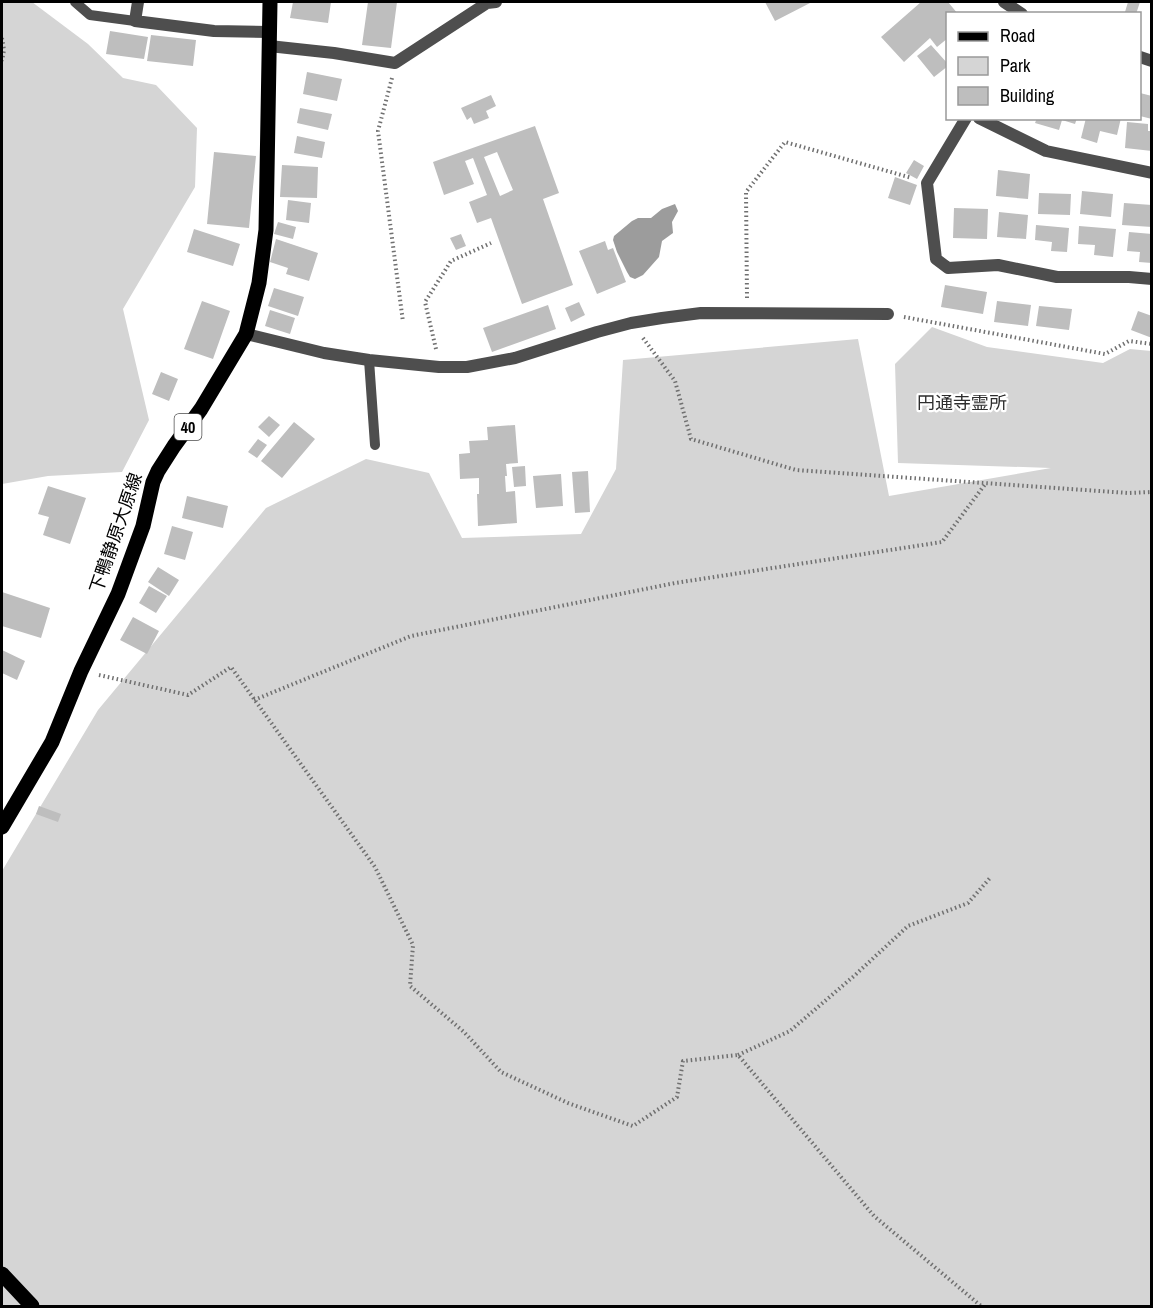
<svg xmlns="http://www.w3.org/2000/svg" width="1153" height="1308" font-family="'Archivo Narrow','Noto Sans JP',sans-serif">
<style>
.green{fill:#d5d5d5}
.water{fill:#9c9c9c}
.building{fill:#bebebe;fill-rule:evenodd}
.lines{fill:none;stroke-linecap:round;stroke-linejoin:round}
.path{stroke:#707070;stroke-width:4;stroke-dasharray:1.5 3;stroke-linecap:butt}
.service{stroke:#4e4e4e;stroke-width:10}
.minor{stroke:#4e4e4e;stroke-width:12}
.tertiary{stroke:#4e4e4e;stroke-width:12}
.primary{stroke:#000;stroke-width:15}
.labels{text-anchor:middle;stroke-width:4.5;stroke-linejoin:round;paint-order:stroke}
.shield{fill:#fff;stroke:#4c4c4c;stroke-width:1.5}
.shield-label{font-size:16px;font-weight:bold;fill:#000}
.park-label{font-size:18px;fill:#2c2c2c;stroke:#fff}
.street-label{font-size:18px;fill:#000;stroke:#fff}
</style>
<rect width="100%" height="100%" fill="#fff"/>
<path class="green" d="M 2,2 L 32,2 L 88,44 L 123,78 L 156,85 L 197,128 L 195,187 L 123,309 L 149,420 L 122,472 L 48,476 L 2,484 Z
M 932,327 L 987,347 L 1103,363 L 1130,349 L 1151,351 L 1151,1306 L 2,1306 L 2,871 L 98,710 L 266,508 L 366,459 L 429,473 L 462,538 L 581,534 L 616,469 L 623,360 L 858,339 L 889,496 L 1051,468 L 898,463 L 895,364 Z"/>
<path class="water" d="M 675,204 L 678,211 L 672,222 L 673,233 L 662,241 L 659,257 L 643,275 L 635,279 L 630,277 L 627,272 L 617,252 L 613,240 L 614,236 L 632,221 L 638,218 L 651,218 L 662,209 Z"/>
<path class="building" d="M 293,2 L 331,2 L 328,23 L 290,18 Z
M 368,2 L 397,2 L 391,48 L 362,45 Z
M 765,2 L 812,2 L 775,21 Z
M 921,2 L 948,2 L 958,14 L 948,14 L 948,38 L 937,47 L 930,38 L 904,62 L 881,37 Z
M 1128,2 L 1140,2 L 1136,14 L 1125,12 Z
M 110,31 L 148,37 L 144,59 L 106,54 Z
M 151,35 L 196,40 L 193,66 L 147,61 Z
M 931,45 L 948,64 L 948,66 L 934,77 L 917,56 Z
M 307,72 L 342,79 L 337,101 L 303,94 Z
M 1140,93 L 1152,96 L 1152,119 L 1140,116 Z
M 491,95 L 496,106 L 486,111 L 489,118 L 474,124 L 471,117 L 467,120 L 461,108 Z
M 300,108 L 332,114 L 328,130 L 297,123 Z
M 1037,118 L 1077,118 L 1075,124 L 1062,120 L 1059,130 L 1035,123 Z
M 1086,118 L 1121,118 L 1117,135 L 1100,131 L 1097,143 L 1081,138 Z
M 1127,122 L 1148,124 L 1148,131 L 1152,131 L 1152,151 L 1125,148 Z
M 535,126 L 559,193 L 543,199 L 573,285 L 522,304 L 491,218 L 477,223 L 469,202 L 487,195 L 473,158 L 465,161 L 474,184 L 444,195 L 433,162 ZM 497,152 L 513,190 L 500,196 L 484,157 Z
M 297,136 L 325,142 L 322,158 L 294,153 Z
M 214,152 L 256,156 L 249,228 L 207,224 Z
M 914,160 L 924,166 L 917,179 L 906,173 Z
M 282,165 L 318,167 L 317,198 L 280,197 Z
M 998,170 L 1030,174 L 1028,199 L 996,196 Z
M 895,177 L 917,185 L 910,205 L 888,198 Z
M 1082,191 L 1113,194 L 1111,217 L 1080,214 Z
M 1039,193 L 1071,194 L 1070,215 L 1038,214 Z
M 288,200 L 311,203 L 309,223 L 286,220 Z
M 1124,203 L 1152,205 L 1152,227 L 1122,225 Z
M 954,208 L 988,209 L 987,239 L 953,238 Z
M 999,212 L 1028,215 L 1026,239 L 997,237 Z
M 278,222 L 296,227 L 293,239 L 274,234 Z
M 1036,225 L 1069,228 L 1067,252 L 1051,251 L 1052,242 L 1035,240 Z
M 1079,226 L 1116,229 L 1113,257 L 1094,255 L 1095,245 L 1078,244 Z
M 194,229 L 240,244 L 233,266 L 187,252 Z
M 1129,232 L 1152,234 L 1152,263 L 1139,262 L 1140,252 L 1127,251 Z
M 461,234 L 466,246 L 456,250 L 450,238 Z
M 276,239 L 318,253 L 309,281 L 286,274 L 288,268 L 270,262 Z
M 605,241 L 608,250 L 613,248 L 626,282 L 597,294 L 579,251 Z
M 945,285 L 987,292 L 983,314 L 941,307 Z
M 274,288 L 304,297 L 298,316 L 268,306 Z
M 202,301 L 230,311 L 213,359 L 184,349 Z
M 997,301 L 1031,305 L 1028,326 L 994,322 Z
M 579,302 L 585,315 L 571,322 L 565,308 Z
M 548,305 L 556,329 L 492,352 L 483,328 Z
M 1039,306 L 1072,309 L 1069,330 L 1036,326 Z
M 270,310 L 295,318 L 290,334 L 265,326 Z
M 1138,311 L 1152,316 L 1152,338 L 1131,330 Z
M 161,372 L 178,379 L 169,401 L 152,394 Z
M 269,416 L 280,425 L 269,437 L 258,427 Z
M 294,422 L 315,439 L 282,478 L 261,461 Z
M 515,425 L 518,463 L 506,464 L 507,476 L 505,476 L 506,492 L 515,491 L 517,523 L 478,526 L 477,494 L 479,494 L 479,478 L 460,479 L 459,454 L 470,453 L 469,441 L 488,440 L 487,427 Z
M 258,439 L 267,445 L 257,458 L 248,452 Z
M 525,466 L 526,486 L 514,487 L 512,467 Z
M 588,471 L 590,512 L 575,513 L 572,472 Z
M 561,474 L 563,506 L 536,508 L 533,476 Z
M 48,486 L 86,498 L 70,544 L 43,535 L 49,517 L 38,514 Z
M 187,496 L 228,506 L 223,528 L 182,518 Z
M 172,526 L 193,532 L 185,560 L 164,554 Z
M 158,567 L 179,580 L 169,596 L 148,582 Z
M 149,586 L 167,596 L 156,613 L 139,603 Z
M 2,592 L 50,608 L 41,638 L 2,626 Z
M 133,617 L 159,631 L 147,654 L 120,640 Z
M 2,650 L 25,661 L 17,680 L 2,673 Z
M 39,806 L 61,814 L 58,822 L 36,814 Z"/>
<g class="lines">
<path class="path" d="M 2,38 L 4,50 L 2,61
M 392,78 L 378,131 L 403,322
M 747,298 L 746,192 L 785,142 L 912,178
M 904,317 L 1105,354 L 1129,341 L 1152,344
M 643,338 L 675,381 L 691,439 L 796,470 L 1128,493 L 1152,492
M 436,349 L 425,302 L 451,261 L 491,243
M 99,675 L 188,695 L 231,667 L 375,867 L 413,945 L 410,986 L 464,1032 L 501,1072 L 568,1103 L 633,1126 L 677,1097 L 683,1061 L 738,1055 L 874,1216 L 981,1306
M 254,700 L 411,636 L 675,583 L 942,542 L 986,483
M 738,1055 L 790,1031 L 854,976 L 908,926 L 968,903 L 990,878"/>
<path class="service" d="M 75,2 L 90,15 L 135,21
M 369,360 L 375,445"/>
<path class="minor" d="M 138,2 L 135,21 L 214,31 L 269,32
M 269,46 L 334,53 L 395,63 L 487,3 L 496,2
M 966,118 L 927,183 L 936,259 L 948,268 L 998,265 L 1057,277 L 1129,277 L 1152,279
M 979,118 L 1046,151 L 1152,173
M 246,334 L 324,353 L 369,360 L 439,367 L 467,367 L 515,358 L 597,332 L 631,323 L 662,318 L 701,313 L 888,314"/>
<path class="tertiary" d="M 1004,2 L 1022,14
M 1140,57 L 1152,61"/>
<path class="primary" d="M 2,827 L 52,742 L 81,671 L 118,594 L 143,526 L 153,482 L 158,471 L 174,446 L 201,409 L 246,334 L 259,283 L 266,230 L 270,2
M 2,1274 L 32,1306"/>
</g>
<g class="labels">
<rect class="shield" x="174.5" y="414" width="27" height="26" rx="4.5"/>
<g class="shield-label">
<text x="188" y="433">40</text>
</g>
<g class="park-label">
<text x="962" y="409">円通寺霊所</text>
</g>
<g class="street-label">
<text transform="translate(116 533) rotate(-71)" y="6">下鴨静原大原線</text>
</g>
</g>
<rect width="1153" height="1308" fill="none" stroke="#000000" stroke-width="6"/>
<rect x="946" y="12" width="195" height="108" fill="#ffffff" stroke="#999999" stroke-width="1.5"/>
<rect x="958" y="32" width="30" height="9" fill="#000000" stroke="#999999" stroke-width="1.5"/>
<text x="1000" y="42" font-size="18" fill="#000000">Road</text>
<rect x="958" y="57" width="30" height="18" fill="#d5d5d5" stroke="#999999" stroke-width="1.5"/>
<text x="1000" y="72" font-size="18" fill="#000000">Park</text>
<rect x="958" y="87" width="30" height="18" fill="#bebebe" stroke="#999999" stroke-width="1.5"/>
<text x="1000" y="102" font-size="18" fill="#000000">Building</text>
</svg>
